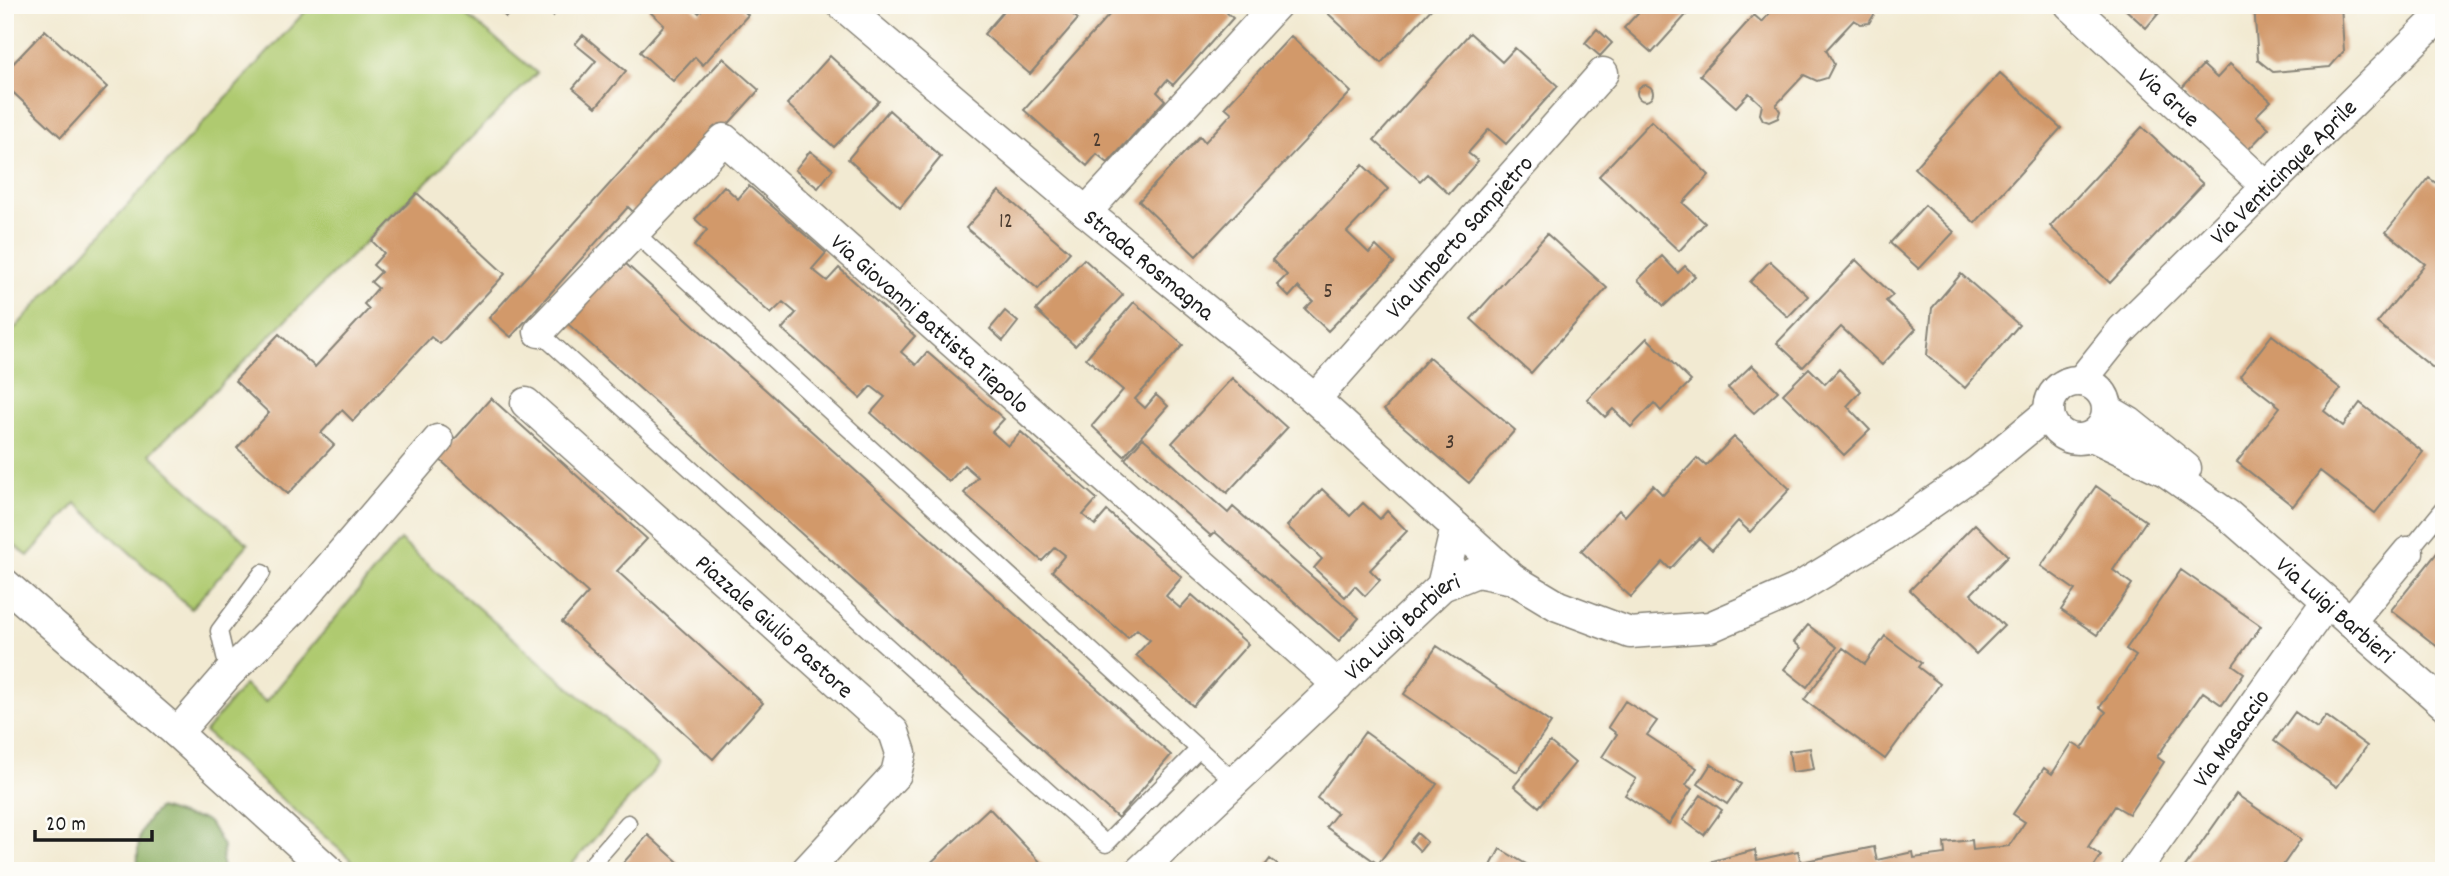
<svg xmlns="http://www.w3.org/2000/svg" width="2449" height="876" font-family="Dekko,sans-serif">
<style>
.green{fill:#afca70;stroke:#667346;stroke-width:2}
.forest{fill:#8bae62;stroke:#54653f;stroke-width:2}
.building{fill:#d2996b}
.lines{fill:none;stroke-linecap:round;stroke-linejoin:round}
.lane-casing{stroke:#878377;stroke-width:19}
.street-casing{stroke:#878377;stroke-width:33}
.lane{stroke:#fff;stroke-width:16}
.street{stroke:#fff;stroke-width:30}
.labels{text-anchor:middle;stroke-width:7;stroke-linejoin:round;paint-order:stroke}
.number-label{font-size:21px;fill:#4a3b30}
.street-label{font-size:24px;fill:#1c1c1c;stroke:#fdfcf7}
</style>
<rect width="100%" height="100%" fill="#fdfcf7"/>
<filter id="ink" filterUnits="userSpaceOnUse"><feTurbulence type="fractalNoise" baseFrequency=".0143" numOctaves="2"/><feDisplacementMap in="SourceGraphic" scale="14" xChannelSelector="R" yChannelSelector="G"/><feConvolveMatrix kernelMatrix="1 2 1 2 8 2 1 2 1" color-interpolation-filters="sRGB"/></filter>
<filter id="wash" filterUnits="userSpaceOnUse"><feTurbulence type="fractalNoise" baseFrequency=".00686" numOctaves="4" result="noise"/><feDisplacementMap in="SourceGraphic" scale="28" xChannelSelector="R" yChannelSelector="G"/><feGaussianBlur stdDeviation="1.57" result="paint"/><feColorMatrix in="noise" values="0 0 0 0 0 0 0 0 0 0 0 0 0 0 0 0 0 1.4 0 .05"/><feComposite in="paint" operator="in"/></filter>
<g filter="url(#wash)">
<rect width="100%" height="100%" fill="#f2ead2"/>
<path class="green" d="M 311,5 L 455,5 L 537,73 L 150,454 L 248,544 L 191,609 L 76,503 L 28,556 L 5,538 L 5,339 Z
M 400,540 L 659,765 L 566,871 L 364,871 L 205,732 L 244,685 L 266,702 Z"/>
<path class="forest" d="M 159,808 L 187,817 L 203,819 L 210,824 L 223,846 L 222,866 L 228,871 L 138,871 C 137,843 137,827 159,808 Z"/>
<g id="blocks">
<path class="building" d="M 493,5 L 517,5 L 506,17 Z
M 541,5 L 563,5 L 553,16 Z
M 652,5 L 690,5 L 699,13 L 706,5 L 738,5 L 748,15 L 703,65 L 695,57 L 673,81 L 640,52 L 664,25 L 648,10 Z
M 1009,5 L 1062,5 L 1078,19 L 1030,74 L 984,34 Z
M 1118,5 L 1234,5 L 1227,13 L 1233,18 L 1173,85 L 1167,80 L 1157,92 L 1165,100 L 1108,163 L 1097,154 L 1087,166 L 1024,110 Z
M 1319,5 L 1435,5 L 1381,63 Z
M 1645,5 L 1695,5 L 1652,53 L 1624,28 Z
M 1763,5 L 1852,5 L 1854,7 L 1871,5 L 1875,13 L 1869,23 L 1861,24 L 1854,20 L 1826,50 L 1834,64 L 1827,78 L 1817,81 L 1804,75 L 1776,105 L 1780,111 L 1778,118 L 1769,122 L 1763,120 L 1760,114 L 1762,105 L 1749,93 L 1736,107 L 1700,75 L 1754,15 L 1762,22 L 1769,14 L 1762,7 Z
M 2126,5 L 2166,5 L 2146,28 L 2124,8 Z
M 2254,5 L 2341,5 L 2344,51 L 2330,67 L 2273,72 L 2258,60 Z
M 1597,29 L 1612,43 L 1600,56 L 1585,43 Z
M 45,30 L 107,87 L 61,137 L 5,85 L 5,72 Z
M 1470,33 L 1502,62 L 1515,48 L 1558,86 L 1506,144 L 1489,129 L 1468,153 L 1478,161 L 1449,194 L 1427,174 L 1420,181 L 1374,140 Z
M 583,35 L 626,71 L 596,107 L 573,88 L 596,61 L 575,44 Z
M 1291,36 L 1351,92 L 1196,256 L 1139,201 L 1200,136 L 1205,142 L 1232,113 L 1225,107 Z
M 830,56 L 879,101 L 834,147 L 787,104 Z
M 723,58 L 759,90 L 642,220 L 628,207 L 511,337 L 489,318 Z
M 2230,64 L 2271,101 L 2256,116 L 2269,128 L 2246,152 L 2179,91 L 2203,65 L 2217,78 Z
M 2000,73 L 2061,128 L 1975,223 L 1914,168 Z
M1637 93a8 8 0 1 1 16 0a8 8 0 1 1-16 0Z
M 889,110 L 941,157 L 900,207 L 848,159 Z
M 1651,121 L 1709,175 L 1683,203 L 1705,223 L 1679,251 L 1599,176 Z
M 2142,127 L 2203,184 L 2110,283 L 2050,226 Z
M 810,151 L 833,169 L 818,188 L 795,170 Z
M 1363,165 L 1388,189 L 1347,232 L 1369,253 L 1376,246 L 1394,263 L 1328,331 L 1305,309 L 1313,301 L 1298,287 L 1289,297 L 1277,285 L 1287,275 L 1272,260 Z
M 2429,178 L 2444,189 L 2444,363 L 2437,371 L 2377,323 L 2425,264 L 2386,232 Z
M 724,186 L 738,199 L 749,186 L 826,253 L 812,269 L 827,281 L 839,268 L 915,336 L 901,352 L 916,365 L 927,352 L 1004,419 L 992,432 L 1008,446 L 1021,432 L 1097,499 L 1083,515 L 1095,525 L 1107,511 L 1182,577 L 1166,596 L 1180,608 L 1192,595 L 1248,644 L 1193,706 L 1136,655 L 1150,640 L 1137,629 L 1128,638 L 1052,571 L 1065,555 L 1055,547 L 1042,561 L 964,493 L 978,477 L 964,465 L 949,482 L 871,413 L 885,397 L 871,386 L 860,398 L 782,329 L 796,313 L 783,302 L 771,314 L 694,246 L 707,230 L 695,219 Z
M 999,191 L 1070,252 L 1038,289 L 966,228 Z
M 417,193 L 505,274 L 440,344 L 431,337 L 353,421 L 342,410 L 321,433 L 334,445 L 288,494 L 237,448 L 269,413 L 235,381 L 279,334 L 315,367 L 369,309 L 364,304 L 378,288 L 371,282 L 381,272 L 373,265 L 384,253 L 372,241 Z
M 1925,205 L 1954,232 L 1919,269 L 1890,243 Z
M 1547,234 L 1607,288 L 1531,373 L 1471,319 Z
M 1662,256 L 1678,273 L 1685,266 L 1695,276 L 1664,306 L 1638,280 Z
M 1084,259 L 1123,295 L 1075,346 L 1036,310 Z
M 1856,260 L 1893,295 L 1886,301 L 1916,329 L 1882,365 L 1841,327 L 1803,367 L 1777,343 Z
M 1770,261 L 1808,296 L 1788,317 L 1750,282 Z
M 626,264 L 1171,755 L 1118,818 L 568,324 L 580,311 L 572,302 L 608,265 L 616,273 Z
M 1961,274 L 2019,325 L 1965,388 L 1927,355 L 1932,308 Z
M 1134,302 L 1183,345 L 1135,399 L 1145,408 L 1156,395 L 1168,406 L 1124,456 L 1092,426 L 1123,390 L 1086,358 Z
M 1005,311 L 1018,322 L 1003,341 L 990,329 Z
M 2272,335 L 2341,389 L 2324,411 L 2343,426 L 2360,403 L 2423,452 L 2375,513 L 2320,471 L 2293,506 L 2237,462 L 2280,407 L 2240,376 Z
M 1647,338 L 1691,381 L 1661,411 L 1654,403 L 1631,427 L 1613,409 L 1605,417 L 1587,399 Z
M 1429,357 L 1515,430 L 1469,483 L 1384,410 Z
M 1752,365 L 1778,391 L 1754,413 L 1728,388 Z
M 1809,368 L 1825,384 L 1839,369 L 1861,391 L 1847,406 L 1870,430 L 1844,455 L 1783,394 Z
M 1232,378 L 1287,428 L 1227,493 L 1172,443 Z
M 491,398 L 647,539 L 617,571 L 763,703 L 713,759 L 562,622 L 588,593 L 438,458 Z
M 1734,437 L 1790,489 L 1750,532 L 1738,521 L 1712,550 L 1699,538 L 1670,569 L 1663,562 L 1631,597 L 1581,551 L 1619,510 L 1625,516 L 1653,485 L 1663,495 L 1697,458 L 1706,466 Z
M 1143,438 L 1228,513 L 1233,507 L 1359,618 L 1339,641 L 1215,532 L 1211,536 L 1125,459 Z
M 2096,486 L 2146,521 L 2113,570 L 2132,584 L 2097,635 L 2061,610 L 2075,590 L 2041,566 Z
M 1322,489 L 1350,516 L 1363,503 L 1380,519 L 1387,511 L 1407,531 L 1370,570 L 1380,580 L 1365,596 L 1355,586 L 1345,597 L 1314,568 L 1322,559 L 1287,526 Z
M 1975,524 L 2008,556 L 1971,594 L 2004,626 L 1976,654 L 1910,590 Z
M 2444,544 L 2444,652 L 2391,610 Z
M 2181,570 L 2261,626 L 2233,665 L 2244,673 L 2222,705 L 2203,692 L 2157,757 L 2164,762 L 2129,814 L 2115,806 L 2088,847 L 2101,856 L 2091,871 L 1705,871 L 1713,861 L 1755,850 L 1757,860 L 1798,851 L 1801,862 L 1874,847 L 1877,860 L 1913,852 L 1914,858 L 1945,854 L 1944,843 L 1972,840 L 1973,850 L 2009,846 L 2025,822 L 2013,814 L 2044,768 L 2052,774 L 2072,743 L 2082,749 L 2106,712 L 2100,707 L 2136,656 L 2126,649 Z
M 1808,625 L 1837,647 L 1807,687 L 1784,669 L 1801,648 L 1794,642 Z
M 1885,636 L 1921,663 L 1918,667 L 1940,684 L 1885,759 L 1804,700 L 1843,648 L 1865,664 Z
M 1437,646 L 1551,723 L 1517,772 L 1404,694 Z
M 1625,701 L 1657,721 L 1647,735 L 1697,768 L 1686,785 L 1692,789 L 1669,824 L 1625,795 L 1636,779 L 1602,757 L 1617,734 L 1608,727 Z
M 2295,712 L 2317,728 L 2326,716 L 2367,746 L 2337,787 L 2274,741 Z
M 1365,732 L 1437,784 L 1378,864 L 1326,827 L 1337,813 L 1317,798 Z
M 1550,742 L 1575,763 L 1539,807 L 1514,786 Z
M 1810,748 L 1814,769 L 1792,772 L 1789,751 Z
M 1711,764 L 1741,784 L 1727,804 L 1698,784 Z
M 2236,794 L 2301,839 L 2279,871 L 2182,871 Z
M 1701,795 L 1722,810 L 1704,835 L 1683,820 Z
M 989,808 L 1046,868 L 1044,871 L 922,871 Z
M 1417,833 L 1427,842 L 1420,851 L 1410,841 Z
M 648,835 L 688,871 L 616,871 Z
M 1500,849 L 1538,871 L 1488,871 Z
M 1270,859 L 1285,871 L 1261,871 Z"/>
</g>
</g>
<g filter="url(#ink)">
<use href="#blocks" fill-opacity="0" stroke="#878377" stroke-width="2"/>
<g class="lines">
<defs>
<path id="lane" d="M 634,232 L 1235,782
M 539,332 L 1106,844 L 1198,750
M 2408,552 L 2444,508
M 229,673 L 219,631 L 262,573
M 586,871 L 628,823"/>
<g id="street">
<path id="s1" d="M 842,5 L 1086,212 L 1315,399 L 1456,527"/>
<path id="s2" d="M 2070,5 L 2267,187"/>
<path d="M 1086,212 L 1276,5"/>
<path id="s3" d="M 539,332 L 724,139 L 1338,685"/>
<path id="s4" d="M 2082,380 L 2122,330 L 2444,12"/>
<circle cx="2078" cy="410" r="29"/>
<path id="s5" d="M 1315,399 L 1603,73"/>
<path id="s6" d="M 526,403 L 894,732 L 901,753 L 896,774 L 806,871"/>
<path d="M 2108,410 L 2130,423 L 2186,468"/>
<path id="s7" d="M 2092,436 L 2165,471 L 2228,515 L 2444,704"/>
<path d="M 5,584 L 177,733 L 329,871"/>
<path d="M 1442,586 L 1456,527 L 1513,579"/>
<path d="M 2350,622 L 2408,552"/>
<path d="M 177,733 L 229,673 L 294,609 L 438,440"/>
<path id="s8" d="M 1140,871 L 1442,586 L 1477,572 L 1513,579 L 1558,606 L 1630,633 L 1710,627 L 1795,590 L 1885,535 L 1979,470 L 2049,412"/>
<path id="s9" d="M 2135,871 L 2327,602"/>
</g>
</defs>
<use href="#lane" class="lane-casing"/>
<use href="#street" class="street-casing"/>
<use href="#lane" class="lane"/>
<use href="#street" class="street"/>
</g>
</g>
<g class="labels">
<g class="number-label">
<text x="1097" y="146">2</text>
<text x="1006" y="227">12</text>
<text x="1328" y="297">5</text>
<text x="1450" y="448">3</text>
</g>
<g class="street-label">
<text dy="8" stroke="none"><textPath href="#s2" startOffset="135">Via Grue</textPath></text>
<text dy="8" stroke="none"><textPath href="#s4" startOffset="290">Via Venticinque Aprile</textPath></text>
<text dy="8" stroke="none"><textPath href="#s5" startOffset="217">Via Umberto Sampietro</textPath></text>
<text dy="8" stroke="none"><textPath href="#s1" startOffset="402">Strada Rosmagna</textPath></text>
<text dy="8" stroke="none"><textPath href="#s3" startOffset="544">Via Giovanni Battista Tiepolo</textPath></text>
<text dy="8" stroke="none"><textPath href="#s7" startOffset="301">Via Luigi Barbieri</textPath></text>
<text dy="8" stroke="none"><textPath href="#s6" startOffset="334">Piazzale Giulio Pastore</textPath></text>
<text dy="8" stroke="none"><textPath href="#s8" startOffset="359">Via Luigi Barbieri</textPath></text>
<text dy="8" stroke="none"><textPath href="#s9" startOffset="164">Via Masaccio</textPath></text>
</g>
</g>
<rect width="2449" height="876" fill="none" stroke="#fdfcf7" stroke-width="28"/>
<path d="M35 830v10h117v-10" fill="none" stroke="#1c1c1c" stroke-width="3.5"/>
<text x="46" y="830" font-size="21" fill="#1c1c1c" stroke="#fdfcf7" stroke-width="5" paint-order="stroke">20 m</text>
</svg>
